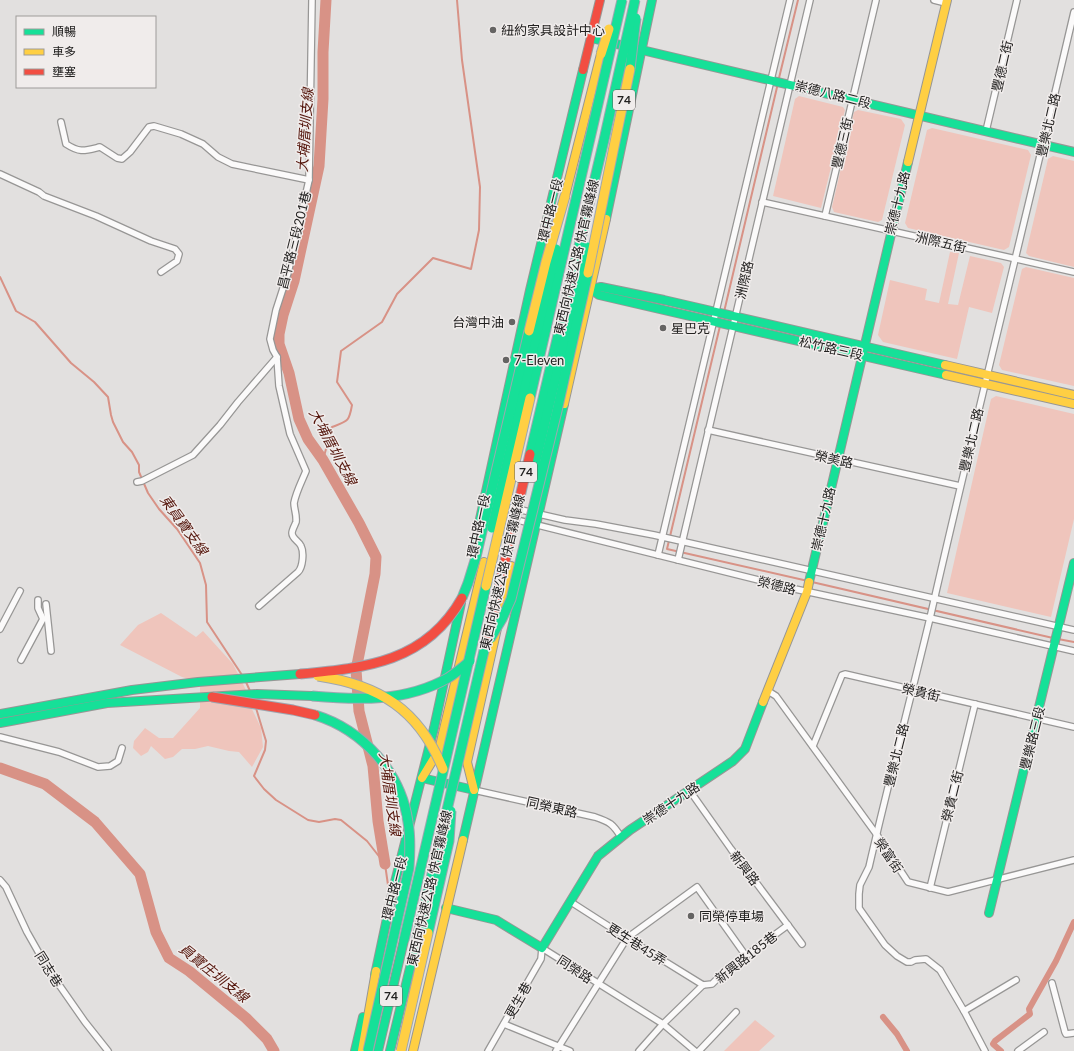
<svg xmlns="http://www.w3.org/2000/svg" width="1074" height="1051" viewBox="0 0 1074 1051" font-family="Lato,'Noto Sans TC',sans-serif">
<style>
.green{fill:#efc5bc}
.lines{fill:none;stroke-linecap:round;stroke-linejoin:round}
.stream{stroke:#d89286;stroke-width:2}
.canal{stroke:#d89286;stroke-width:6}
.river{stroke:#d89286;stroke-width:11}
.street-casing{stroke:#979695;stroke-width:8}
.fast-casing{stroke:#979695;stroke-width:10}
.slow-casing{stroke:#979695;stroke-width:10}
.jam-casing{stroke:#979695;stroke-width:10}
.street{stroke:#fbfafa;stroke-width:5.5}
.fast{stroke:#16e098;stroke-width:8}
.slow{stroke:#ffcf43;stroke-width:8}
.jam{stroke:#f24e42;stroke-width:8}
.fast-bridge-casing{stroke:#9ea6b0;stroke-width:11;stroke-linecap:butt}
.slow-bridge-casing{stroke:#9ea6b0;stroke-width:11;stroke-linecap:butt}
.jam-bridge-casing{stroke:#9ea6b0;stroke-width:11;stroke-linecap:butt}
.fast-bridge{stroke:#16e098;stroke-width:9}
.slow-bridge{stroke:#ffcf43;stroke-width:9}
.jam-bridge{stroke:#f24e42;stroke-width:9}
.poi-dot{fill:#656463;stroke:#f0eceb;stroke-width:1.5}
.labels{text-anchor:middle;stroke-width:3;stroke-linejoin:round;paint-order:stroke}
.shield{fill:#f0eceb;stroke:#605e5d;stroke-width:1}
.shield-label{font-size:12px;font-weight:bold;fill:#222120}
.poi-label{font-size:13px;fill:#222120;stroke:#f0eceb;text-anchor:start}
.street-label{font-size:13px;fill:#222120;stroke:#f0eceb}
.water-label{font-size:14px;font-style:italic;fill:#54150b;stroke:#f0eceb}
</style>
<rect width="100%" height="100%" fill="#e2e0df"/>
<g class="green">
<polygon points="799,96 843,107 845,110 821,208 773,196 795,99"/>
<polygon points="858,110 901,119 905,125 882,220 878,222 834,212 832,207 854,112"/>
<polygon points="932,128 1028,150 1031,155 1009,247 1004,250 908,228 905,223 927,130"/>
<polygon points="1053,156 1074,161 1074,267 1029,256 1026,253 1048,159"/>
<polygon points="950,252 959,253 948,304 958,305 970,256 1001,263 1004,267 992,313 969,307 957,359 883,342 878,335 890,280 927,289 925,300 939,303"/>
<polygon points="1026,267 1074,278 1074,386 1002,370 999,365 1022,269"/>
<polygon points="996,396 1074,414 1074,519 1051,617 947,593 991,399"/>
<polygon points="161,613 196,637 203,631 233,664 247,692 250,705 261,728 263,747 252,767 239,752 229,751 208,746 195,749 182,749 173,757 165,759 151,746 148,752 141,756 133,748 134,741 145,728 159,738 173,738 200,708 200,682 182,677 120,645 138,625"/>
<polygon points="755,1020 775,1036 759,1051 724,1051"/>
</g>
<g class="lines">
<g class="stream">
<polyline points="779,78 798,0"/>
<polyline points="0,277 16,311 35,322 71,363 94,382 108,397 111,415 113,422 123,442 132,452 139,465 139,472 148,493 159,509 177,529 200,563 206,585 207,622 242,675"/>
<polyline points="724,312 778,83"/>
<polyline points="720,326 667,549 808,581"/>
<path d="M323,460L332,427C348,421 349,422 352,405L337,382L341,351L382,322L397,294L433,258L471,269L479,230L480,187L462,60L457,0"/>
<polyline points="812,582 1053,638"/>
<polyline points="1058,639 1074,642"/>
<polyline points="246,682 250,691"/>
<polyline points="256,708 266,741 265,750 254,776 264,789 276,800 308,820 319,822 335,819 341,820 367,841 385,864 389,892"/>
</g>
<g class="canal">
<polyline points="883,1017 897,1034 907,1051"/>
<polyline points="1001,1051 993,1044 995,1041 1030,1014 1029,1009 1056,961 1074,922"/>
</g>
<g class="river">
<polyline points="326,0 323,52 323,99 319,166 294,281 283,315 279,334 279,344 289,373 299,419 308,439 323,460 359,523 376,557 375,574 356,670 359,711 373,766 378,821 385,864"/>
<polyline points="0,768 45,784 95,822 140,874 156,932 169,958 189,971 246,1018 267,1039 274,1051"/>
</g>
<defs>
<g id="street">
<polyline points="934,0 946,3"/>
<path d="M61,122L66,144C80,153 84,151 100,147L117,158L122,159L130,152L149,127L154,126L181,134L203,144L218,157L232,164L309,180"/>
<polyline points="986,131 1017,0"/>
<polyline points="0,174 39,192 44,196 96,216 151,241 175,249 179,254 177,261 161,272"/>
<polyline points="762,202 1074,272"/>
<polyline points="825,216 876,0"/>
<polyline points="277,357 273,350 270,339 276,310 288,273 309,180 312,0"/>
<polyline points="708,430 960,486"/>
<polyline points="137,482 142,481 193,455 220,425 238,402 277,357"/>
<polyline points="504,506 565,520 596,524 654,535 1074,630"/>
<polyline points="501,516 795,589 930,618 1074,651"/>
<polyline points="658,555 790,0"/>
<polyline points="678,560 810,0"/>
<polyline points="46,604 51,651"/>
<path d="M259,606L298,572C303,567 304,552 301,546C299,541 292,539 292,533C292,530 295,525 296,522C297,515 294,509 294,503C296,492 302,481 306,471L290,434L279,386L277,357"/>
<polyline points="0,629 20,591"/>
<polyline points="21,660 43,619 38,608 38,600"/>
<polyline points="768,691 776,696 877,835 908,882 948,892 1074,860"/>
<polyline points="0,737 59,752 98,767 110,766 118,761 122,748"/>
<polyline points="813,746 842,675 845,674 1074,727"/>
<path d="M474,790L595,817C610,822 613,824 621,837"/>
<polyline points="690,791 731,849 802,944"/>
<polyline points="0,880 6,887 27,932 48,969 85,1022 108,1051"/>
<polyline points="930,888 975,704"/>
<polyline points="571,902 627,938 703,985"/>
<polyline points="1052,983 1065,1032 1066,1034 1074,1033"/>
<polyline points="703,985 712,984 724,972 788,925"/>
<polyline points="964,1011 1016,980"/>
<polyline points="504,1024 570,1051"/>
<polyline points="488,1051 541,959 542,948 663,1024 695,1051"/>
<polyline points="556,1051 627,938 697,887 746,956"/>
<polyline points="639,1051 663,1024 703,985"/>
<polyline points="699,1051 736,1012"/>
<path d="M985,1051L964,1011L940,970L926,959L915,960L911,962H907L897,956L885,945L859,908V894L860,885L869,867C888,784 910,701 930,618C976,416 1027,214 1074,12"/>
<polyline points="1018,1051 1044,1032"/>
</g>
<g id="fast">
<polyline points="591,38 1074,152"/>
<polyline points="606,219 652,0"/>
<polyline points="587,288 591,289 599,295 946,375"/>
<polyline points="591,289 601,287 664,300 945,365"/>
<polyline points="473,551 530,290 583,70"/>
<polyline points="809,582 908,162"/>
<polyline points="0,714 132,690 198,682 300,674"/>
<polyline points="0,723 107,703 257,694 312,696"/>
<polyline points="422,778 474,790"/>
<polyline points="463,840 564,404"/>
<polyline points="446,908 496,920 542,948 598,856 630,830 733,761 745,749 763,702"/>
<polyline points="989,913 1074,563"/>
<polyline points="375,975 393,890 434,728 461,603"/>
<polyline points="355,1051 363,1017"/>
<polyline points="378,1051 404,940"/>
<polyline points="390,1051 416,943"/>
</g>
<g id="slow">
<polyline points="908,162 947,0"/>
<polyline points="565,196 601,54"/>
<polyline points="945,365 1074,395"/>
<polyline points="946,375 1074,404"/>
<polyline points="564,404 606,219"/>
<polyline points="763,702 807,592 809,582"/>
<polyline points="422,778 439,750 484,562"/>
<polyline points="474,790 467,762 511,566"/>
<polyline points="362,1051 376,971"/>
<polyline points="413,1051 463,840"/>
</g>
<polyline id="jam" points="583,70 600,0"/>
</defs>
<use href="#street" class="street-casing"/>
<use href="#fast" class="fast-casing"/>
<use href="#slow" class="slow-casing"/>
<use href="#jam" class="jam-casing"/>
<use href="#street" class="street"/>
<use href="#fast" class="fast"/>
<use href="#slow" class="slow"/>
<use href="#jam" class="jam"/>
<defs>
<g id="fast-bridge">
<polyline points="630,69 636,18"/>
<polyline points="530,398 622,0"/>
<polyline points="530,454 604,140 635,0"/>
<polyline points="533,473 587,247"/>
<polyline points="492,528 556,249"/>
<polyline points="462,598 468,583 476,557 529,331"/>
<polyline points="490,639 502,619 511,599 557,411 588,273"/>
<path d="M312,696C358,700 406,702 448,678C456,673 463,667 470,661"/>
<path d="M315,715C363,730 401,772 408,822C411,838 410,853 409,868L368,1051"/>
<polyline points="428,933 449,841 451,811"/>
<polyline points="404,940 486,586"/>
<polyline points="416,943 487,638"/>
</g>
<g id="slow-bridge">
<polyline points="601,54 609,29"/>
<polyline points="588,273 630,69"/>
<polyline points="529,331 546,262 565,196"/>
<polyline points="486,586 530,398"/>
<path d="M318,676C380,685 419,710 443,769"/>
<polyline points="401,1051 428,933"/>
</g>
<g id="jam-bridge">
<polyline points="487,638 530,454"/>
<path d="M300,674C366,668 426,662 462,598"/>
<polyline points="212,697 293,710 315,715"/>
</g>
</defs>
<use href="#fast-bridge" class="fast-bridge-casing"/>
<use href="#slow-bridge" class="slow-bridge-casing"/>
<use href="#jam-bridge" class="jam-bridge-casing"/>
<use href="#fast-bridge" class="fast-bridge"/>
<use href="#slow-bridge" class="slow-bridge"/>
<use href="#jam-bridge" class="jam-bridge"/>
</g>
<g class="poi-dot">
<circle cx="493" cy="30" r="4"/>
<circle cx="512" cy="322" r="4"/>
<circle cx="663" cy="328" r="4"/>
<circle cx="506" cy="360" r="4"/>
<circle cx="691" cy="916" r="4"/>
</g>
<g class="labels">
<g class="shield">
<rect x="613" y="90" width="22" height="20" rx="3"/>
<rect x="515" y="462" width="22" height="20" rx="3"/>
<rect x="380" y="986" width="22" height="20" rx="3"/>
</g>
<g class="shield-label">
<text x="624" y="104">74</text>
<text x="526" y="476">74</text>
<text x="391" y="1000">74</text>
</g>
<g class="poi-label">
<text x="501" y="35">紐約家具設計中心</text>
<text x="504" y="327" text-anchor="end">台灣中油</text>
<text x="671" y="333">星巴克</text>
<text x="514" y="365">7-Eleven</text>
<text x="699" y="921">同榮停車場</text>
</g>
<g class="street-label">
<text transform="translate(1002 66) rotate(-77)" y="5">豐德二街</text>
<text transform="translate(833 94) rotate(14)" y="5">崇德八路二段</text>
<text transform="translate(1048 125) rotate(-77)" y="5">豐樂北二路</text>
<text transform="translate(842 143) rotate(-77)" y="5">豐德三街</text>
<text transform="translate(897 203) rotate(-76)" y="5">崇德十九路</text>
<text transform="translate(550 210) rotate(-76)" y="5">環中路一段</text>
<text transform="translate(294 240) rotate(-76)" y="5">昌平路三段201巷</text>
<text transform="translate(941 242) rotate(13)" y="5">洲際五街</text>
<text transform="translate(576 257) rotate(-77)" y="5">東西向快速公路 快官霧峰線</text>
<text transform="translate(744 280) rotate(-77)" y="5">洲際路</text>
<text transform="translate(831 348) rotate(13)" y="5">松竹路三段</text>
<text transform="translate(971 440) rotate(-77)" y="5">豐樂北二路</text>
<text transform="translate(834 459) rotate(13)" y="5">榮美路</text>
<text transform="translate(823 519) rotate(-77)" y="5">崇德十九路</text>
<text transform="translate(478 526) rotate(-78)" y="5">環中路一段</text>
<text transform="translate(502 572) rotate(-77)" y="5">東西向快速公路 快官霧峰線</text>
<text transform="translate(777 585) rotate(14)" y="5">榮德路</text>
<text transform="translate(921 692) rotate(13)" y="5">榮貴街</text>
<text transform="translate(1032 738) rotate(-76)" y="5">豐樂路三段</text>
<text transform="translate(896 755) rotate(-76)" y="5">豐樂北二路</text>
<text transform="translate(952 796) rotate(-76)" y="5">榮貴二街</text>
<text transform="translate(671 803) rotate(-34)" y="5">崇德十九路</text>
<text transform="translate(552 807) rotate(13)" y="5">同榮東路</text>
<text transform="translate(889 855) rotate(56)" y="5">榮富街</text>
<text transform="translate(745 868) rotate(53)" y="5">新興路</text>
<text transform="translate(394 888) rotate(-76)" y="5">環中路一段</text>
<text transform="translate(429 888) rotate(-77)" y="5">東西向快速公路 快官霧峰線</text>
<text transform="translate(637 944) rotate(32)" y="5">更生巷45弄</text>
<text transform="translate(746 957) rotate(-38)" y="5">新興路185巷</text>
<text transform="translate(49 969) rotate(58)" y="5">同志巷</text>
<text transform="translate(575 969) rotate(33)" y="5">同榮路</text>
<text transform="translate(518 1000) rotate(-60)" y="5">更生巷</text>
</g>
<g class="water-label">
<text transform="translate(305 130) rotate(-86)" y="5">大埔厝圳支線</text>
<text transform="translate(333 447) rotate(62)" y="5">大埔厝圳支線</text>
<text transform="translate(184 525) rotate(54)" y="5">東員寶支線</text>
<text transform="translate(390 794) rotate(82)" y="5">大埔厝圳支線</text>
<text transform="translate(214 973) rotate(39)" y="5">員寶庄圳支線</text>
</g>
</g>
<rect x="16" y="16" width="140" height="72" fill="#f0eceb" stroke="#9e9b9a"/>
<rect x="24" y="29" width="20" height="6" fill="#16e098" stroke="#9e9b9a"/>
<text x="52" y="36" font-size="12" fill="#222120">順暢</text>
<rect x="24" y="49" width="20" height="6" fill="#ffcf43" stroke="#9e9b9a"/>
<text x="52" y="56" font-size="12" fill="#222120">車多</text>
<rect x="24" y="69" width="20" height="6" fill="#f24e42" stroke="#9e9b9a"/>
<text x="52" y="76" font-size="12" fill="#222120">壅塞</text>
</svg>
